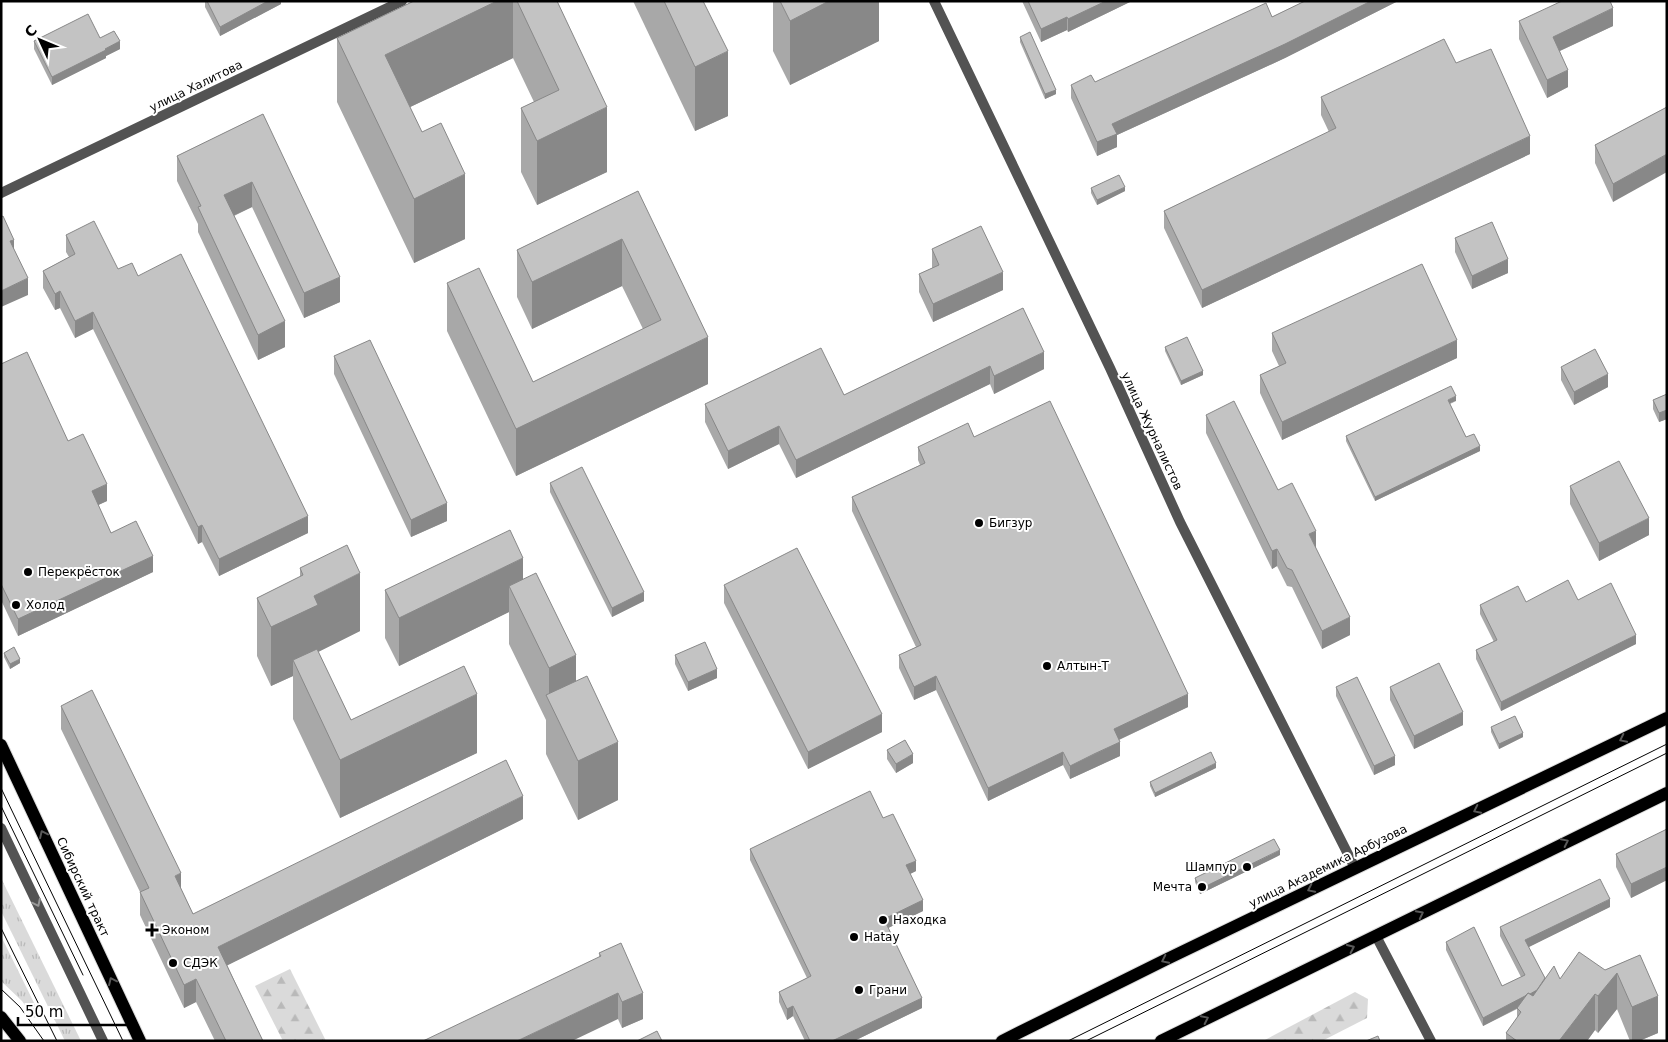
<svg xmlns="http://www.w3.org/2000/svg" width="1668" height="1042" viewBox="0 0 1668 1042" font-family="'DejaVu Sans',sans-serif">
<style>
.grass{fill:url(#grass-tufts)}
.forest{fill:url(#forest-firs)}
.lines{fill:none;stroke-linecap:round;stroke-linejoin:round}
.primary-casing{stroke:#dbdbdb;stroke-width:14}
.minor{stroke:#535353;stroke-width:10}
.tertiary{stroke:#535353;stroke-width:10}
.primary{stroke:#000;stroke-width:12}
.tram{stroke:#000;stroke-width:1}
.wall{fill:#a8a8a8}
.shaded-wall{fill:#888}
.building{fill:#c3c3c3;stroke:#888}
.oneway{stroke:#595959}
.oneway2{stroke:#989898}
.poi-dot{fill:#000;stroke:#fff;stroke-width:2}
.labels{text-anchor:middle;stroke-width:4;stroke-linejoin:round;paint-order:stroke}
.street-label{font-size:12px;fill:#000;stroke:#fff}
.poi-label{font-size:12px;fill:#000;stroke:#fff;text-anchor:start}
</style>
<defs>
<pattern id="grass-tufts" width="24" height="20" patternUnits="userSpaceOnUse" patternTransform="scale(1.25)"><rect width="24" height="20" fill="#dadada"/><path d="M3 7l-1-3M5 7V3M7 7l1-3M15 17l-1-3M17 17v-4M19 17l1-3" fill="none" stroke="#b9b9b9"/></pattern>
<pattern id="forest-firs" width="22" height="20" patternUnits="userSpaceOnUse" patternTransform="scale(1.25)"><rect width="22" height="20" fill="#dadada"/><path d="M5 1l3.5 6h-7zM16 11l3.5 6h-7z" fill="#b9b9b9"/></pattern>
</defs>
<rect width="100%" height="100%" fill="#fff"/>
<g class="grass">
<polygon points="1,878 81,1041 65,1041 1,911"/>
<polygon points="1,936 40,1015 34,1018 22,1001 1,981"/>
</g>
<g class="forest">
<polygon points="290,969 326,1041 283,1041 255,986"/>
<polygon points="1355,992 1368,999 1367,1018 1322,1041 1263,1041"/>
</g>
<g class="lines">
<defs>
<g id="primary">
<polyline points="1,745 140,1041"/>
<polyline points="1,1017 20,1041"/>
<polyline points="1002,1041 1165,960 1667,718"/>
<polyline points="1161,1041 1667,793"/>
</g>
</defs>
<use href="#primary" class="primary-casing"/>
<polyline class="minor" points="1,828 103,1041"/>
<g class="tertiary">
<polyline points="934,1 1110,368 1180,522 1355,868"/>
<polyline points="1,193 402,1"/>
<polyline points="1376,936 1431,1041"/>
</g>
<use href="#primary" class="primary"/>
<g class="tram">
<polyline points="1,788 123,1041"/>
<polyline points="1,806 83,975"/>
<polyline points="1,928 57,1041"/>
<polyline points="1,989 20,1007 44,1041"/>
<polyline points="1068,1041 1667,744"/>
<polyline points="1086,1041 1667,753"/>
</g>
</g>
<g class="wall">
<polygon points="205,1 281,1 281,4 220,36 205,7"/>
<polygon points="414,1 557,1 607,172 537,205 521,172 521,108 534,102 513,58 410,107 465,239 414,263 337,102 337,38"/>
<polygon points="633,1 703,1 728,116 695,131"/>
<polygon points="773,1 879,1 879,41 790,85 773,51"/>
<polygon points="1022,1 1132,1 1068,32 1067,30 1041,42"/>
<polygon points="1305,1 1398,1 1285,58 1117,135 1117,147 1097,156 1071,98 1071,85 1095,82 1272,17"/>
<polygon points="1519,21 1613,26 1560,51 1568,87 1547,98 1519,39"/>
<polygon points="1020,37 1056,94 1045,99 1020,42"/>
<polygon points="100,38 120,49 106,56 106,58 52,85 34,49 34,41"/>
<polygon points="1456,63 1530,154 1202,308 1164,228 1164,211 1329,132 1321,115 1321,97"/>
<polygon points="1667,107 1613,202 1595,163 1595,145"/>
<polygon points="263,114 340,302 304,318 252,207 234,216 285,347 258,360 198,232 198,224 177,181 177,156"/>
<polygon points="1091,188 1125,191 1097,205 1091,193"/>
<polygon points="638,191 708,384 516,476 447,331 447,283 533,382 643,329 622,286 532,329 517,297 517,250"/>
<polygon points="66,235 118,269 138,276 308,533 219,576 202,542 198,544 93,329 75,338 60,308 55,310 43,288 43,271 69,257 66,252"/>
<polygon points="1455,238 1508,273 1472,289 1455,252"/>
<polygon points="932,249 1003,290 933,322 919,292 919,274 932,268"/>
<polygon points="1023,308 1044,369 994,394 990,384 796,478 779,444 728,469 705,422 705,404 844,395"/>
<polygon points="1272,333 1457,358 1282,440 1260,393 1260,375 1279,366 1272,351"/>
<polygon points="1165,347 1203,375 1181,385 1165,351"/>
<polygon points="334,356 447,521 411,537 334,374"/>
<polygon points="1,364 68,441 107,501 98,505 111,533 153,572 18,636 1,600"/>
<polygon points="1561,367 1608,387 1574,405 1561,380"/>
<polygon points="1667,394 1667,419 1659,422 1653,409 1653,400"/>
<polygon points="1456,401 1450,404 1466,437 1480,451 1375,501 1346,441 1346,436"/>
<polygon points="1206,415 1278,490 1316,549 1350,635 1322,649 1292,587 1287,586 1277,566 1272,569 1206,433"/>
<polygon points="974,437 1188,707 1119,740 1120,756 1094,768 1070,779 1063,765 988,801 936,690 914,700 899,668 899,655 916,647 852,511 852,497 920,465 918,460 918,447"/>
<polygon points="550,483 644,601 612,617 550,492"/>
<polygon points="1570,486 1649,535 1599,561 1570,504"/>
<polygon points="300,568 360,631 318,652 351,720 477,753 340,818 293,719 293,676 271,686 257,656 257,598 300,577"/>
<polygon points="523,579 576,681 618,800 578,820 546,754 546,720 509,644 509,612 399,666 385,638 385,590"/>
<polygon points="724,585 882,732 808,769 724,603"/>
<polygon points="1578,600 1636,644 1501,711 1476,659 1476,650 1494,642 1480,614 1480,605 1526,602"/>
<polygon points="4,653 20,663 10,669 4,657"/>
<polygon points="675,655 717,678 688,691 675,664"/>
<polygon points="1336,687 1395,765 1374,775 1336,696"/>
<polygon points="1390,687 1463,725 1414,749 1390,700"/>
<polygon points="61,706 181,889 193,914 523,819 227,965 263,1041 215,1041 196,1002 184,1008 140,915 140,892 61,729"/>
<polygon points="1491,727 1523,737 1499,749 1491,732"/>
<polygon points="887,750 913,763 896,773 887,759"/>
<polygon points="1216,768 1155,797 1150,786 1150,782"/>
<polygon points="883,818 916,871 910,874 923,911 888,928 922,1008 854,1041 805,1041 793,1016 787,1020 779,1002 779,992 807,978 750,860 750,849"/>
<polygon points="1667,829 1667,880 1631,898 1616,867 1616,854"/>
<polygon points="1280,855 1200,894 1195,882 1195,878"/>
<polygon points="1610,907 1528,947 1545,978 1560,979 1605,970 1640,955 1658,1033 1639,1041 1630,1041 1617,1009 1598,1033 1595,1030 1587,1041 1506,1041 1506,1033 1517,1018 1517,1009 1483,1026 1446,950 1446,942 1502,986 1521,977 1500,936 1500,927"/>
<polygon points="599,953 643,1019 622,1028 618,1019 599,957"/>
</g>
<g class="shaded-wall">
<polygon points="268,1 281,1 281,4 220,36 220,27"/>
<polygon points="497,1 513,1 513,58 385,119 385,55"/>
<polygon points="829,1 879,1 879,41 790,85 790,21"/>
<polygon points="1106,1 1132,1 1068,32 1068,19"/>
<polygon points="1371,1 1398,1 1285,58 1117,135 1117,147 1097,156 1097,142 1112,124"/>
<polygon points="1613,8 1613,26 1553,54 1553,37"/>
<polygon points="1067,17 1067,30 1041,42 1041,29"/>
<polygon points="120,41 120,49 106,56 106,58 52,85 52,77"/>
<polygon points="728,51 728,116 695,131 695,67"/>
<polygon points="1568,70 1568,87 1547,98 1547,80"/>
<polygon points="1056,90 1056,94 1045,99 1045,94"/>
<polygon points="607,107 607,172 537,205 537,141"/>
<polygon points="1530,136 1530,154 1202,308 1202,290"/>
<polygon points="1667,154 1667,172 1613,202 1613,184"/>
<polygon points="465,174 465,239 414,263 414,199"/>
<polygon points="252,182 252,207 224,220 224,195"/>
<polygon points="1125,187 1125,191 1097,205 1097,200"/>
<polygon points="622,239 622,286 532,329 532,282"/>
<polygon points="14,240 14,256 10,241"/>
<polygon points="1508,259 1508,273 1472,289 1472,276"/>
<polygon points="1003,272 1003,290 933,322 933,304"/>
<polygon points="340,277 340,302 304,318 304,293"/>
<polygon points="28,278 28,295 1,307 1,291"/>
<polygon points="60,291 60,308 55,310 55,294"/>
<polygon points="93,312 93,329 75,338 75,321"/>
<polygon points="285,321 285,347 258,360 258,335"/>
<polygon points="708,337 708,384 516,476 516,429"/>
<polygon points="1457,340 1457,358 1282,440 1282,422"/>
<polygon points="1044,352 1044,369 994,394 994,376"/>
<polygon points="990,366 990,384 796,478 796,460"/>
<polygon points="1203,371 1203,375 1181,385 1181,381"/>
<polygon points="1608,374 1608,387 1574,405 1574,392"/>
<polygon points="1456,396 1456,401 1448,404 1448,400"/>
<polygon points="1667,410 1667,419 1659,422 1659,413"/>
<polygon points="779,426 779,444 728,469 728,451"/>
<polygon points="1480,446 1480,451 1375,501 1375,497"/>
<polygon points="107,484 107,501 92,508 92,491"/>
<polygon points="447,503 447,521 411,537 411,520"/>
<polygon points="308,516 308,533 219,576 219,559"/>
<polygon points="1649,518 1649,535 1599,561 1599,543"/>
<polygon points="202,525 202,542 198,544 198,527"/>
<polygon points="1316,531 1316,549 1309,534"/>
<polygon points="1277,549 1277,566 1272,569 1272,551"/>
<polygon points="153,556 153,572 18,636 18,619"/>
<polygon points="523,558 523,605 509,586 509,612 399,666 399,618"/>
<polygon points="360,573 360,631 318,652 293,660 293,676 271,686 271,627 314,596"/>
<polygon points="644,592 644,601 612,617 612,608"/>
<polygon points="1350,617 1350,635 1322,649 1322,631"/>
<polygon points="1636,635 1636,644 1501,711 1501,702"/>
<polygon points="576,655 576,713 549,701 549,668"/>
<polygon points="20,659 20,663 10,669 10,664"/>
<polygon points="717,669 717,678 688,691 688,682"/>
<polygon points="936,676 936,690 914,700 914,687"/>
<polygon points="477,694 477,753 340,818 340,760"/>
<polygon points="1188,694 1188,707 1114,742 1114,729"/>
<polygon points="1463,712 1463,725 1414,749 1414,736"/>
<polygon points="882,714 882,732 808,769 808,752"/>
<polygon points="1523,733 1523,737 1499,749 1499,744"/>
<polygon points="618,742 618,800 578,820 578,761"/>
<polygon points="1120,742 1120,756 1070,779 1070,766"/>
<polygon points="1063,752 1063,765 988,801 988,788"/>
<polygon points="913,754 913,763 896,773 896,764"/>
<polygon points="1395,756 1395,765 1374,775 1374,766"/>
<polygon points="1216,763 1216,768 1155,797 1155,793"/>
<polygon points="523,796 523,819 218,970 218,947"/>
<polygon points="1280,850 1280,855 1200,894 1200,889"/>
<polygon points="916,861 916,871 906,876 906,865"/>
<polygon points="1667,867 1667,880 1631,898 1631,884"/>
<polygon points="181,873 181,896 175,876"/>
<polygon points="1610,899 1610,907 1525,949 1525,940"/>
<polygon points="923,900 923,911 884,930 884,919"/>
<polygon points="1617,973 1617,1009 1598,1033 1598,996"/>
<polygon points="196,979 196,1002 184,1008 184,985"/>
<polygon points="1548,984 1548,992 1483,1026 1483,1018"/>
<polygon points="618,993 618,1019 572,1041 517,1041"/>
<polygon points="643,993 643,1019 622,1028 622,1002"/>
<polygon points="1595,994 1595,1030 1587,1041 1559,1041"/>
<polygon points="1658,996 1658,1033 1639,1041 1632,1041 1632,1007"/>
<polygon points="922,998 922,1008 854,1041 832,1041"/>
<polygon points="793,1006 793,1016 787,1020 787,1009"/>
</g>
<g class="building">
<polygon points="207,1 268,1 220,27"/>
<polygon points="414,1 497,1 385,55 422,132 441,123 465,174 414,199 337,38"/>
<polygon points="517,1 557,1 607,107 537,141 521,108 559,90"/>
<polygon points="664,1 703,1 728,51 695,67"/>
<polygon points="780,1 829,1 790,21"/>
<polygon points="1028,1 1106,1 1068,19 1067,17 1041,29"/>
<polygon points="1305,1 1371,1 1285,44 1112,124 1117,134 1097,142 1071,85 1091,75 1095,82 1266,3 1272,17"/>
<polygon points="1562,1 1610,1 1613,8 1553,37 1568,70 1547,80 1519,21"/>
<polygon points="88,14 100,38 114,31 120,41 105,49 106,50 52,77 34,41"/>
<polygon points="1030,32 1056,90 1045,94 1020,37"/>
<polygon points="1444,39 1456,63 1491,49 1530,136 1202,290 1164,211 1336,128 1321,97"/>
<polygon points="1667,107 1667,154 1613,184 1595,145"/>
<polygon points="263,114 340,277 304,293 252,182 224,195 285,321 258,335 198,207 201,206 177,156"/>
<polygon points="1119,175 1125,187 1097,200 1091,188"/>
<polygon points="638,191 708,337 516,429 447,283 479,268 533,382 661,320 622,239 532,282 517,250"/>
<polygon points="3,216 14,240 10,241 28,278 1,291 1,217"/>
<polygon points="94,221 118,269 132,263 138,276 181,254 308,516 219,559 202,525 198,527 93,312 75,321 60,291 55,294 43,271 75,254 66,235"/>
<polygon points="1492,222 1508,259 1472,276 1455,238"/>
<polygon points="981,226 1003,272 933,304 919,274 939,265 932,249"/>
<polygon points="1422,264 1457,340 1282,422 1260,375 1286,363 1272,333"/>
<polygon points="1023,308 1044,352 994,376 990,366 796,460 779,426 728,451 705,404 821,348 844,395"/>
<polygon points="1187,337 1203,371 1181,381 1165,347"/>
<polygon points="370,340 447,503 411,520 334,356"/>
<polygon points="1595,349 1608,374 1574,392 1561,367"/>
<polygon points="27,352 68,441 83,434 107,484 92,491 111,533 136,521 153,556 18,619 1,584 1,364"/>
<polygon points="1451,386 1456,396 1448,400 1466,437 1474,434 1480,446 1375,497 1346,436"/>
<polygon points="1667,394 1667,410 1659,413 1653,400"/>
<polygon points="1050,401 1188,694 1114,729 1120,742 1094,754 1070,766 1063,752 988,788 936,676 914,687 899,655 921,645 852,497 925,463 918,447 968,423 974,437"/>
<polygon points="1234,401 1278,490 1292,483 1316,531 1309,534 1350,617 1322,631 1292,570 1287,568 1277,549 1272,551 1206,415"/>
<polygon points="1619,461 1649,518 1599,543 1570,486"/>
<polygon points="582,467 644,592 612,608 550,483"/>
<polygon points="510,530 523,558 399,618 385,590"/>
<polygon points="347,545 360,573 314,596 318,605 271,627 257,598 303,575 300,568"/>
<polygon points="797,548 882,714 808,752 724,585"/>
<polygon points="536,573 576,655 549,668 509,586"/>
<polygon points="1568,580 1578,600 1611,583 1636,635 1501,702 1476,650 1497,640 1480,605 1518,586 1526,602"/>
<polygon points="705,642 717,669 688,682 675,655"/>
<polygon points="14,647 20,659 10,664 4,653"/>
<polygon points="317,649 351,720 464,666 477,694 340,760 293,660"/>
<polygon points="1439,663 1463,712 1414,736 1390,687"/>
<polygon points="587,676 618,742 578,761 546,695"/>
<polygon points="1357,677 1395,756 1374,766 1336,687"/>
<polygon points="92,690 181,873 175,876 193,914 506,760 523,796 218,947 263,1041 226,1041 196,979 184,985 140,892 149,888 61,706"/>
<polygon points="1515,716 1523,733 1499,744 1491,727"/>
<polygon points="905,740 913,754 896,764 887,750"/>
<polygon points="1211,752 1216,763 1155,793 1150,782"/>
<polygon points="870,791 883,818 893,814 916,861 906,865 923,900 884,919 922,998 832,1041 810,1041 793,1006 787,1009 779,992 811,976 750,849"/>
<polygon points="1667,829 1667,867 1631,884 1616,854"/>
<polygon points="1274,839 1280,850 1200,889 1195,878"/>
<polygon points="1600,879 1610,899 1525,940 1545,978 1537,990 1530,994 1528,993 1525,996 1483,1018 1446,942 1474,927 1502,986 1525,975 1500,927"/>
<polygon points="621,943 643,993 622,1002 618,993 517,1041 423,1041 601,956 599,953"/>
<polygon points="1579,952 1605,970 1640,955 1658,996 1632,1007 1617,973 1598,996 1595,994 1559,1041 1517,1041 1506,1033 1521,1012 1517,1008 1528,993 1533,996 1554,966 1560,979"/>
<polygon points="657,1031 662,1041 637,1041"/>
<polygon points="1378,1036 1380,1041 1366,1041"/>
</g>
<defs><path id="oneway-chevron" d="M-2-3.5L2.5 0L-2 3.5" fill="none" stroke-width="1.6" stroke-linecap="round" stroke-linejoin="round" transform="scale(1.25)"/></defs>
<g class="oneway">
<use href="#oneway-chevron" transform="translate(1623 739) rotate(154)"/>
<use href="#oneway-chevron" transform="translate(1477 810) rotate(154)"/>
<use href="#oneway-chevron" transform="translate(43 834) rotate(-115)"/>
<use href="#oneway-chevron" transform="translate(1565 842) rotate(-26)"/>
<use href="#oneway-chevron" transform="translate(1311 889) rotate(154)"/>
<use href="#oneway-chevron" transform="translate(1420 914) rotate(-27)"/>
<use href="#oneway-chevron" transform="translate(1351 948) rotate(-25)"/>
<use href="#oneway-chevron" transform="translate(1165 960) rotate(154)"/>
<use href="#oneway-chevron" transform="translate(112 981) rotate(-115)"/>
<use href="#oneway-chevron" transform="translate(1205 1019) rotate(-26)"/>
</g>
<use class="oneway2" href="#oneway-chevron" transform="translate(37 903) rotate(64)"/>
<g class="poi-dot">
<circle cx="979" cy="523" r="5"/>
<circle cx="28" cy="572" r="5"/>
<circle cx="16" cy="605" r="5"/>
<circle cx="1047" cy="666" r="5"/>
<circle cx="1247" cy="867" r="5"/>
<circle cx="1202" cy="887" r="5"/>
<circle cx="883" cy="920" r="5"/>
<path d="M149.5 922.5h5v5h5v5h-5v5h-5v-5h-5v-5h5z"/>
<circle cx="854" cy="937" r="5"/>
<circle cx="173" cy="963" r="5"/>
<circle cx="859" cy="990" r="5"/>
</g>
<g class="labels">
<g class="street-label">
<text transform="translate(196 86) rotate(-26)" y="4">улица Халитова</text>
<text transform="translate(1152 431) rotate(65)" y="4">улица Журналистов</text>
<text transform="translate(1328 866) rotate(-26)" y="4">улица Академика Арбузова</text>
<text transform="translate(83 887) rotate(65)" y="4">Сибирский тракт</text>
</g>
<g class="poi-label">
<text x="989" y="527">Бигзур</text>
<text x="38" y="576">Перекрёсток</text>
<text x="26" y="609">Холод</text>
<text x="1057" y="670">Алтын-Т</text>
<text x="1237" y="871" text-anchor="end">Шампур</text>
<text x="1192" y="891" text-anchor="end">Мечта</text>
<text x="893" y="924">Находка</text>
<text x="162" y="934">Эконом</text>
<text x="864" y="941">Hatay</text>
<text x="183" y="967">СДЭК</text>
<text x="869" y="994">Грани</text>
</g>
</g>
<rect width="1668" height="1042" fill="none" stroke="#000000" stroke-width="5"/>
<g transform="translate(40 40) rotate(314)" stroke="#ffffff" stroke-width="4" paint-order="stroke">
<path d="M0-4L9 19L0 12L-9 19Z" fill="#000000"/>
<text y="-8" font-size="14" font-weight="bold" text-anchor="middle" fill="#000000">С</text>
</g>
<path d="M18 1017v8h111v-8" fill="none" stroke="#000000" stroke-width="2.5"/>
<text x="25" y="1017" font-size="15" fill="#000000" stroke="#ffffff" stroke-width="4" paint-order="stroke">50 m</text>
</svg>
